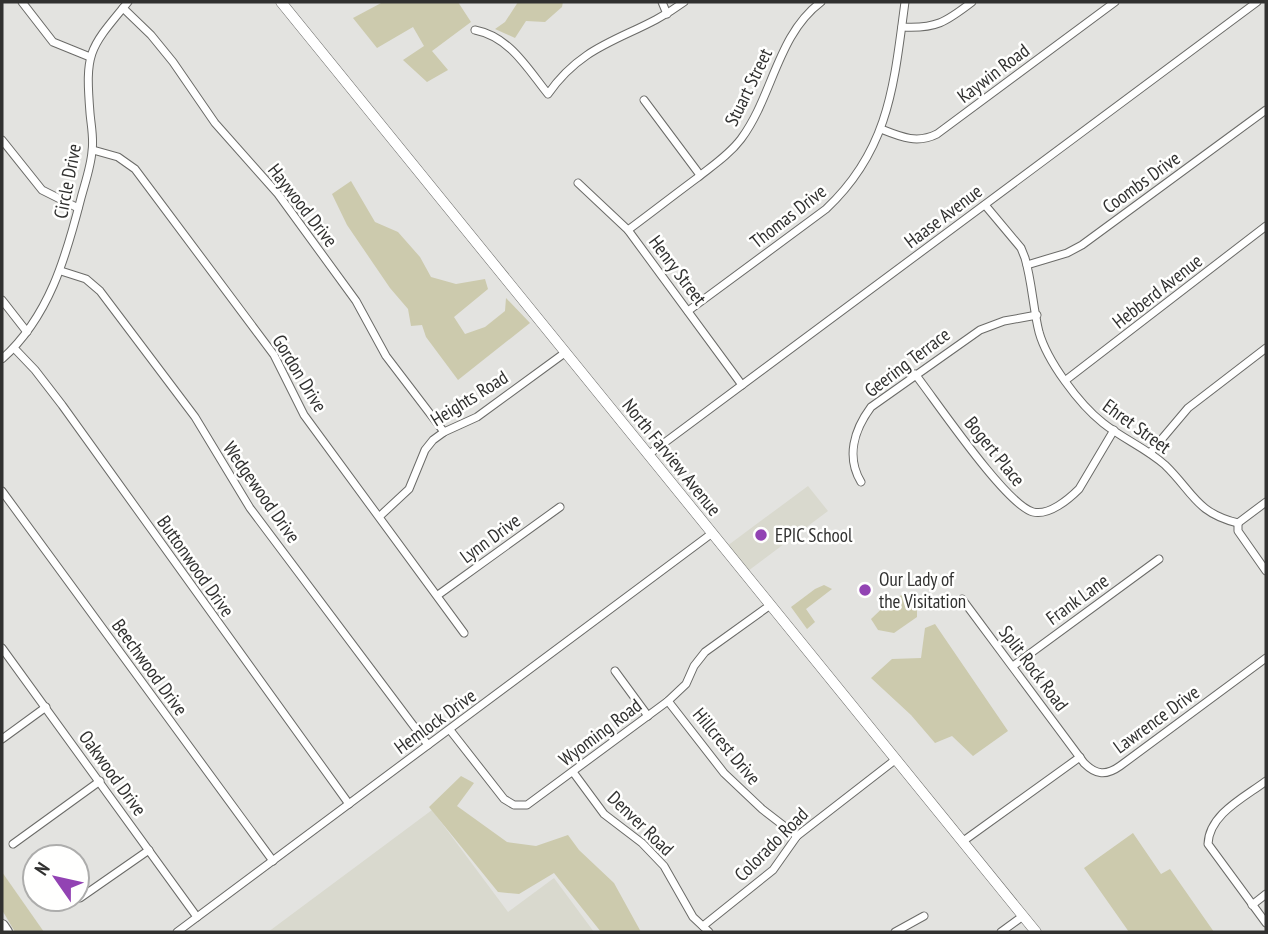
<svg xmlns="http://www.w3.org/2000/svg" width="1268" height="934" viewBox="0 0 1268 934" font-family="'PT Sans Narrow',sans-serif">
<style>
.built{fill:#d9d9ce}
.green{fill:#cccaad}
.lines{fill:none;stroke-linecap:round;stroke-linejoin:round}
.street-casing{stroke:#6b6b68;stroke-width:9}
.secondary-casing{stroke:#6b6b68;stroke-width:11}
.highway-casing{stroke:#6b6b68;stroke-width:14}
.street{stroke:#fff;stroke-width:7}
.secondary{stroke:#fff;stroke-width:10}
.highway{stroke:#fff;stroke-width:12}
.poi-dot{fill:#9243b3;stroke:#fffffe;stroke-width:2.5}
.labels{text-anchor:middle;stroke-width:5;stroke-linejoin:round;paint-order:stroke}
.street-label{font-size:19px;fill:#313130;stroke:#fffffe}
.poi-label{font-size:19px;fill:#313130;stroke:#fffffe;text-anchor:start}
</style>
<rect width="100%" height="100%" fill="#e3e3e0"/>
<g class="built">
<polygon points="808,486 828,511 744,574 723,549"/>
<polygon points="432,810 508,912 554,878 594,932 268,932"/>
</g>
<g class="green">
<polygon points="383,2 458,2 471,22 432,51 448,70 427,82 403,60 424,46 413,27 377,48 353,18"/>
<polygon points="518,2 563,2 562,7 545,22 526,21 515,38 495,29 505,22"/>
<polygon points="351,181 375,222 398,232 420,257 431,277 456,284 485,279 488,289 454,317 465,334 485,327 505,311 506,298 530,323 458,380 426,337 422,325 411,326 408,309 390,288 347,225 332,194"/>
<polygon points="824,585 832,589 806,609 815,622 807,629 791,607 815,589"/>
<polygon points="902,595 908,595 917,607 917,617 894,633 878,630 871,619 892,599"/>
<polygon points="935,624 1008,731 973,756 952,736 935,743 911,715 871,678 892,659 921,658 925,628"/>
<polygon points="461,776 474,783 457,806 507,842 536,846 568,835 579,850 614,883 641,932 601,932 554,873 519,894 498,892 429,807"/>
<polygon points="1133,833 1161,874 1170,869 1214,932 1129,932 1084,868"/>
<polygon points="2,872 44,932 15,932 2,910"/>
</g>
<g class="lines">
<defs>
<g id="street">
<polyline points="22,2 53,42 90,57"/>
<polyline points="662,2 667,14"/>
<polyline points="123,8 151,35 173,62 215,123 278,194 356,301 386,356 444,432"/>
<path d="M902,27C936,29 946,22 972,2"/>
<path d="M475,30C510,37 527,68 548,94C587,38 634,39 684,2"/>
<polyline points="644,100 700,175"/>
<path d="M881,129C901,137 917,144 937,134L1115,2"/>
<polyline points="2,140 42,190 78,208"/>
<polyline points="93,150 118,157 135,169 274,355 304,415 464,633"/>
<polyline points="578,183 628,230 742,385"/>
<path d="M985,205L1021,248L1025,258C1032,282 1033,308 1039,332C1047,361 1079,404 1103,423C1123,439 1146,448 1165,465C1193,492 1196,513 1238,523"/>
<path d="M628,230C651,213 674,195 697,178C712,166 729,155 741,139C773,96 777,35 821,2"/>
<polyline points="1027,265 1067,253 1082,245 1266,110"/>
<polyline points="61,271 86,279 100,291 195,417 250,508 428,745"/>
<polyline points="2,300 27,332"/>
<path d="M688,311L826,209C890,149 894,83 905,2"/>
<polyline points="14,348 35,370 62,405 349,804"/>
<path d="M2,359C49,317 66,257 81,198C85,183 91,166 92,151C94,139 91,125 90,113C85,51 89,49 128,2"/>
<path d="M915,374C936,401 1006,505 1033,512C1049,516 1069,499 1079,489L1114,430"/>
<polyline points="1066,380 1266,226"/>
<polyline points="1150,453 1188,408 1266,348"/>
<polyline points="648,455 1257,2"/>
<path d="M861,482C846,457 854,430 871,407L980,330L1004,321L1037,315"/>
<polyline points="2,491 273,861"/>
<polyline points="380,516 409,489 425,450 433,440 444,432 477,417 566,352"/>
<polyline points="1238,523 1238,531 1266,571"/>
<polyline points="1238,523 1266,502"/>
<polyline points="438,595 560,507"/>
<path d="M962,599L1084,763C1096,775 1106,776 1120,766L1266,658"/>
<polyline points="2,648 197,917"/>
<polyline points="1013,666 1159,559"/>
<polyline points="615,671 648,716"/>
<polyline points="668,701 724,773 762,809 797,836"/>
<polyline points="450,730 504,799 514,805 527,805 668,701 686,684 694,666 705,652 769,606"/>
<polyline points="2,739 46,707"/>
<polyline points="573,772 604,814 642,843 664,866 693,917 709,932"/>
<path d="M1266,781C1245,797 1209,814 1208,844L1266,923"/>
<polyline points="962,842 1080,757"/>
<polyline points="13,844 100,781"/>
<polyline points="77,898 80,898 149,850"/>
<polyline points="1252,905 1266,894"/>
<polyline points="703,926 773,870 797,836 895,760"/>
<polyline points="177,932 711,534"/>
<polyline points="895,932 924,916"/>
<polyline points="1001,932 1023,916"/>
</g>
<polyline id="secondary" points="281,2 1036,932"/>
<polyline id="highway" points="2,926 6,932"/>
</defs>
<use href="#street" class="street-casing"/>
<use href="#secondary" class="secondary-casing"/>
<use href="#highway" class="highway-casing"/>
<use href="#street" class="street"/>
<use href="#secondary" class="secondary"/>
<use href="#highway" class="highway"/>
</g>
<g class="poi-dot">
<circle cx="761" cy="535" r="7"/>
<circle cx="865" cy="590" r="7"/>
</g>
<g class="labels">
<g class="street-label">
<text transform="translate(993 73) rotate(-37)" y="7">Kaywin Road</text>
<text transform="translate(748 87) rotate(-64)" y="7">Stuart Street</text>
<text transform="translate(67 181) rotate(-79)" y="7">Circle Drive</text>
<text transform="translate(1141 182) rotate(-36)" y="7">Coombs Drive</text>
<text transform="translate(303 205) rotate(52)" y="7">Haywood Drive</text>
<text transform="translate(788 216) rotate(-38)" y="7">Thomas Drive</text>
<text transform="translate(943 216) rotate(-37)" y="7">Haase Avenue</text>
<text transform="translate(678 270) rotate(53)" y="7">Henry Street</text>
<text transform="translate(1157 291) rotate(-38)" y="7">Hebberd Avenue</text>
<text transform="translate(907 362) rotate(-37)" y="7">Geering Terrace</text>
<text transform="translate(300 373) rotate(59)" y="7">Gordon Drive</text>
<text transform="translate(469 398) rotate(-32)" y="7">Heights Road</text>
<text transform="translate(1137 426) rotate(36)" y="7">Ehret Street</text>
<text transform="translate(995 451) rotate(51)" y="7">Bogert Place</text>
<text transform="translate(672 457) rotate(51)" y="7">North Farview Avenue</text>
<text transform="translate(262 492) rotate(55)" y="7">Wedgewood Drive</text>
<text transform="translate(490 538) rotate(-36)" y="7">Lynn Drive</text>
<text transform="translate(196 566) rotate(55)" y="7">Buttonwood Drive</text>
<text transform="translate(1077 599) rotate(-36)" y="7">Frank Lane</text>
<text transform="translate(150 667) rotate(54)" y="7">Beechwood Drive</text>
<text transform="translate(1034 668) rotate(53)" y="7">Split Rock Road</text>
<text transform="translate(1156 719) rotate(-36)" y="7">Lawrence Drive</text>
<text transform="translate(435 721) rotate(-36)" y="7">Hemlock Drive</text>
<text transform="translate(600 732) rotate(-37)" y="7">Wyoming Road</text>
<text transform="translate(727 746) rotate(50)" y="7">Hillcrest Drive</text>
<text transform="translate(113 773) rotate(54)" y="7">Oakwood Drive</text>
<text transform="translate(641 823) rotate(44)" y="7">Denver Road</text>
<text transform="translate(771 844) rotate(-45)" y="7">Colorado Road</text>
</g>
<g class="poi-label">
<text x="775" y="542">EPIC School</text>
<text x="879" y="586">Our Lady of<tspan x="879" dy="22">the Visitation</tspan></text>
</g>
</g>
<rect width="1268" height="934" fill="none" stroke="#313130" stroke-width="7"/>
<g transform="translate(56 878) rotate(304)"><circle r="33" fill="#fffffe" stroke="#adadac" stroke-width="2"/>
<path d="M0-5L12 26L0 18L-12 26Z" fill="#9243b3"/>
<text y="-10" font-size="19" font-weight="bold" text-anchor="middle" fill="#313130">N</text>
</g>
</svg>
